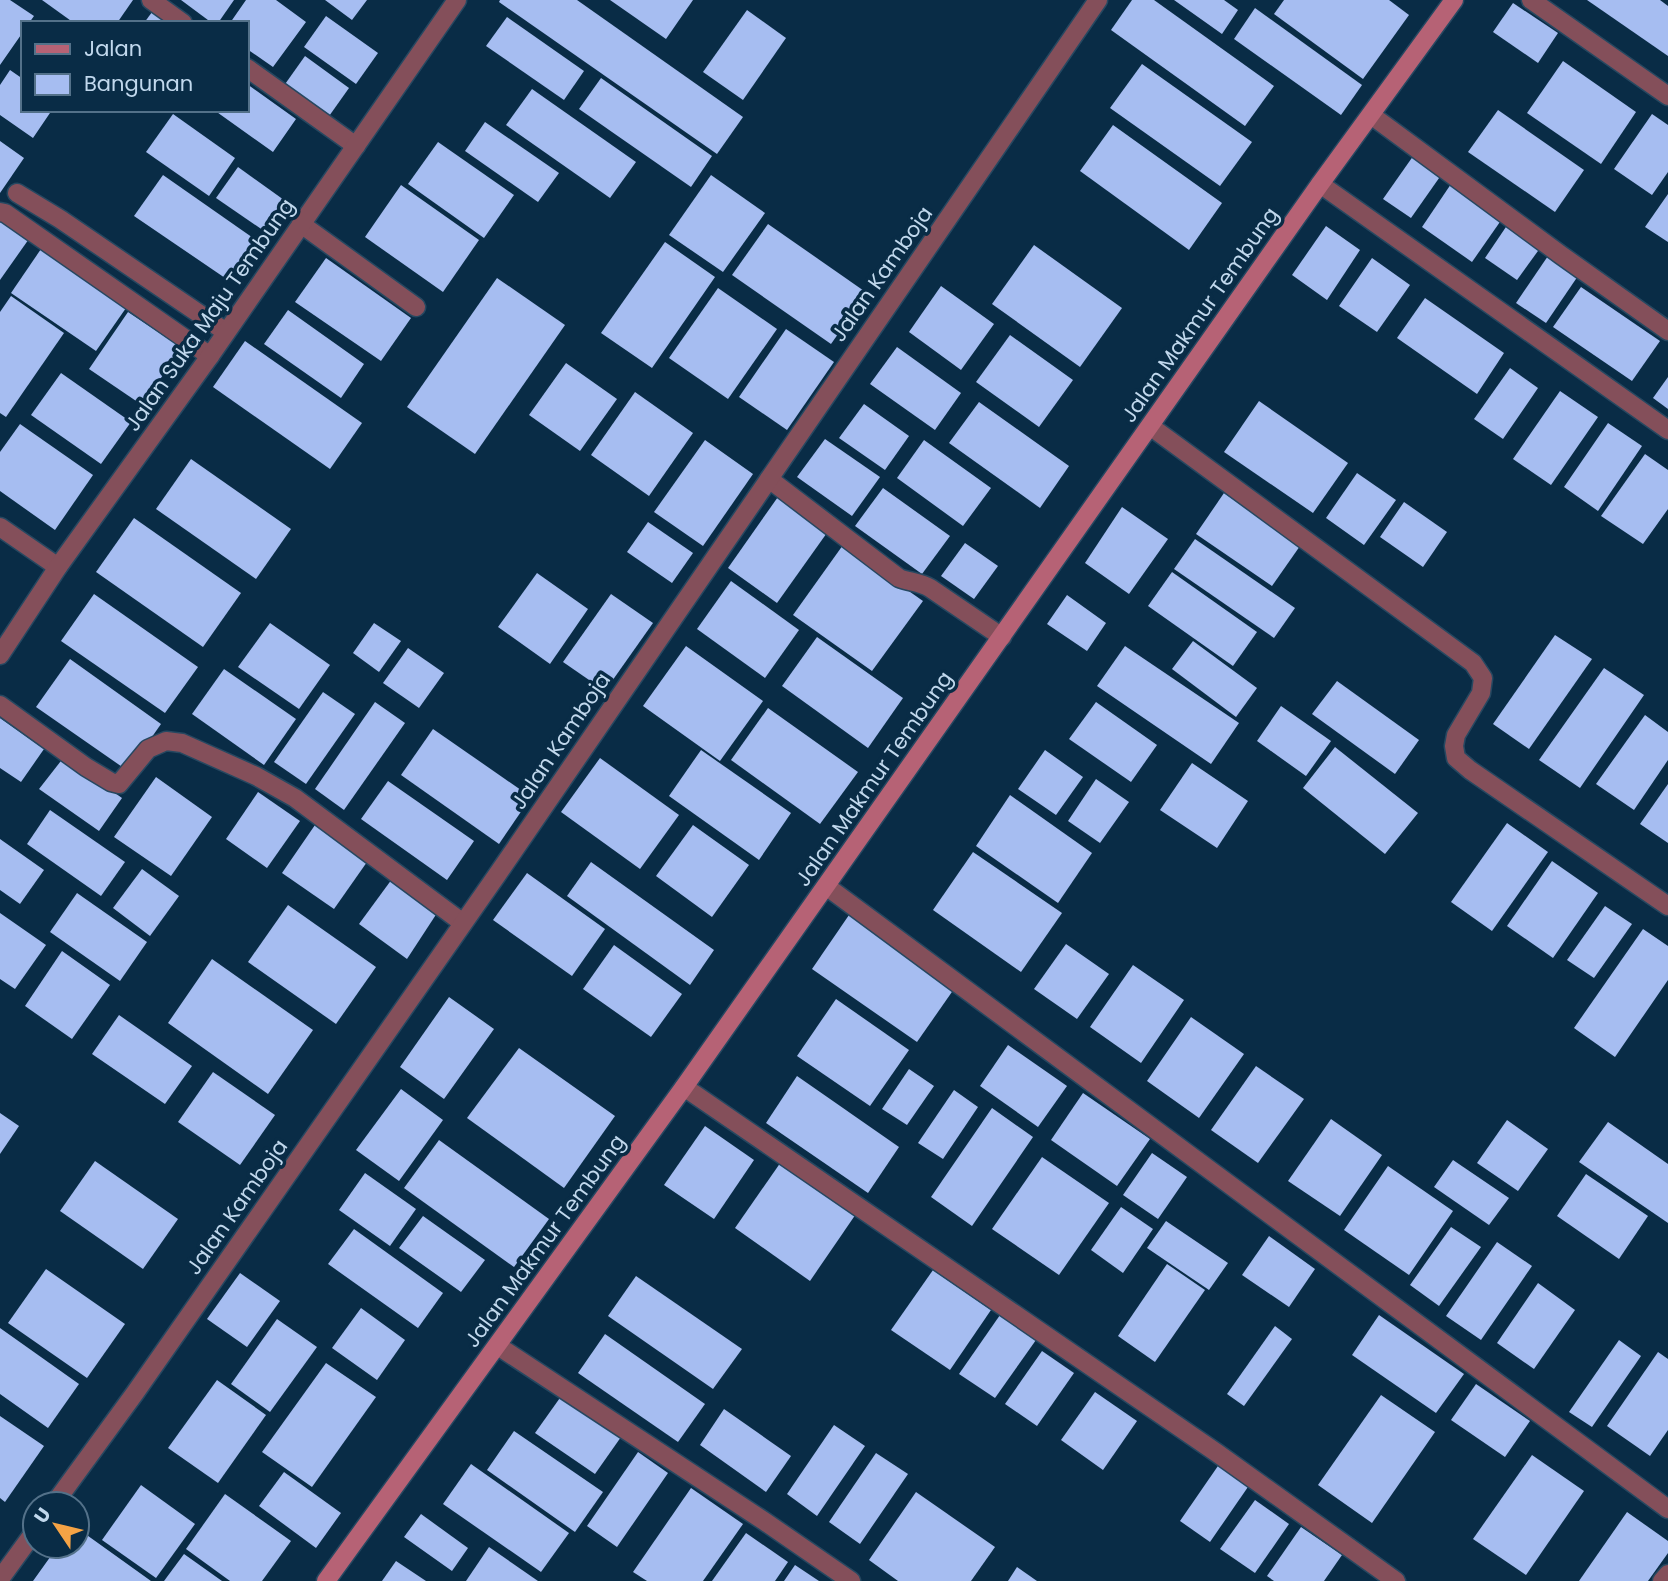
<svg xmlns="http://www.w3.org/2000/svg" width="1668" height="1581" viewBox="0 0 1668 1581" font-family="Poppins,sans-serif">
<style>
.building{fill:#a6bdf1}
.lines{fill:none;stroke-linecap:round;stroke-linejoin:round}
.lane-casing{stroke:#264861;stroke-width:21}
.street-casing{stroke:#264861;stroke-width:21}
.secondary-casing{stroke:#264861;stroke-width:21}
.lane{stroke:#844f5a;stroke-width:18}
.street{stroke:#844f5a;stroke-width:18}
.secondary{stroke:#b66275;stroke-width:18}
.labels{text-anchor:middle;stroke-width:7;stroke-linejoin:round;paint-order:stroke}
.street-label{font-size:21px;fill:#c1d8ed;stroke:#092c46}
</style>
<rect width="100%" height="100%" fill="#092c46"/>
<g class="building">
<polygon points="0,0 10,0 34,16 29,23 23,23 23,32 0,65"/>
<polygon points="42,0 133,0 117,23 74,23"/>
<polygon points="181,0 234,0 218,23 212,23"/>
<polygon points="246,0 276,0 306,22 273,67 247,49 247,23 230,23"/>
<polygon points="325,0 367,0 352,20"/>
<polygon points="500,0 577,0 743,117 717,154 499,2"/>
<polygon points="610,0 693,0 666,39"/>
<polygon points="1132,0 1154,0 1274,86 1245,126 1111,30"/>
<polygon points="1174,0 1224,0 1238,10 1222,34"/>
<polygon points="1284,0 1389,0 1409,15 1363,79 1274,14"/>
<polygon points="1587,0 1660,0 1668,6 1668,56"/>
<polygon points="1513,3 1558,33 1538,63 1493,32"/>
<polygon points="155,8 175,23 144,23"/>
<polygon points="1255,8 1362,85 1341,115 1234,39"/>
<polygon points="747,10 786,38 743,100 703,72"/>
<polygon points="326,16 378,53 356,84 304,47"/>
<polygon points="507,17 584,71 564,100 486,46"/>
<polygon points="305,56 349,88 327,119 283,87"/>
<polygon points="1563,61 1636,112 1601,164 1527,113"/>
<polygon points="1142,64 1252,142 1220,186 1110,108"/>
<polygon points="10,70 23,79 23,110 52,110 33,138 0,115 0,85"/>
<polygon points="601,78 712,156 691,187 579,109"/>
<polygon points="247,84 296,119 273,152 214,110 247,110"/>
<polygon points="532,89 636,162 610,198 506,125"/>
<polygon points="1498,110 1584,170 1555,212 1468,152"/>
<polygon points="173,114 235,158 209,196 146,152"/>
<polygon points="1652,114 1668,125 1668,172 1652,195 1614,169"/>
<polygon points="485,122 559,173 538,202 465,151"/>
<polygon points="1113,125 1222,203 1189,250 1080,171"/>
<polygon points="0,141 24,158 0,193"/>
<polygon points="438,142 514,195 484,238 408,184"/>
<polygon points="1416,152 1444,171 1411,218 1383,199"/>
<polygon points="238,167 291,205 270,235 216,198"/>
<polygon points="163,175 256,240 228,280 134,216"/>
<polygon points="711,175 765,213 723,272 669,235"/>
<polygon points="1451,184 1502,219 1472,262 1422,227"/>
<polygon points="401,185 479,240 443,292 365,237"/>
<polygon points="1668,194 1668,242 1645,227"/>
<polygon points="0,214 31,236 0,280"/>
<polygon points="1510,221 1543,244 1517,280 1485,258"/>
<polygon points="768,224 867,293 831,344 732,275"/>
<polygon points="1326,226 1360,250 1327,300 1292,275"/>
<polygon points="665,242 715,277 652,368 601,333"/>
<polygon points="1034,245 1122,308 1080,367 992,304"/>
<polygon points="41,249 126,308 96,351 11,293"/>
<polygon points="1550,253 1580,273 1546,323 1516,303"/>
<polygon points="326,258 411,318 381,361 295,302"/>
<polygon points="1372,258 1410,285 1377,332 1339,306"/>
<polygon points="497,278 565,325 475,454 407,407"/>
<polygon points="941,286 994,324 961,370 909,332"/>
<polygon points="1581,287 1660,341 1632,381 1553,327"/>
<polygon points="718,288 777,329 728,399 669,358"/>
<polygon points="11,296 64,333 6,417 0,413 0,312"/>
<polygon points="1425,298 1504,353 1477,394 1397,338"/>
<polygon points="288,310 364,364 341,398 264,344"/>
<polygon points="128,312 182,348 142,405 89,369"/>
<polygon points="786,329 834,362 787,430 739,397"/>
<polygon points="1010,335 1073,380 1039,427 976,382"/>
<polygon points="245,341 362,423 330,469 213,387"/>
<polygon points="897,347 961,393 935,430 870,384"/>
<polygon points="566,363 617,399 580,451 529,415"/>
<polygon points="1510,368 1538,388 1503,439 1474,419"/>
<polygon points="61,373 131,422 101,464 31,415"/>
<polygon points="1668,377 1668,409 1653,398"/>
<polygon points="1560,391 1598,417 1551,485 1513,459"/>
<polygon points="635,392 693,433 649,496 591,455"/>
<polygon points="1259,401 1348,463 1313,513 1224,452"/>
<polygon points="979,402 1069,466 1040,508 949,443"/>
<polygon points="864,404 909,436 885,470 839,438"/>
<polygon points="1608,423 1642,446 1598,511 1564,487"/>
<polygon points="20,424 93,475 55,530 0,491 0,452"/>
<polygon points="825,439 880,477 852,516 797,477"/>
<polygon points="705,440 753,474 703,546 654,512"/>
<polygon points="924,440 991,488 963,526 897,478"/>
<polygon points="1645,454 1668,470 1668,509 1643,544 1601,516"/>
<polygon points="191,459 291,529 256,579 156,509"/>
<polygon points="1357,473 1396,500 1364,545 1326,518"/>
<polygon points="883,488 950,536 922,574 855,526"/>
<polygon points="1224,493 1300,546 1272,586 1196,534"/>
<polygon points="780,494 829,530 777,603 728,568"/>
<polygon points="1404,502 1447,532 1423,567 1380,537"/>
<polygon points="1122,507 1168,539 1129,594 1085,563"/>
<polygon points="134,518 241,593 203,647 96,572"/>
<polygon points="648,522 693,553 672,583 627,552"/>
<polygon points="1195,539 1295,608 1274,638 1174,569"/>
<polygon points="965,543 998,566 974,599 941,576"/>
<polygon points="843,545 923,601 872,671 793,615"/>
<polygon points="1172,572 1257,632 1233,666 1148,606"/>
<polygon points="537,573 588,609 550,664 498,627"/>
<polygon points="731,581 799,630 765,678 697,629"/>
<polygon points="94,594 198,667 165,713 61,641"/>
<polygon points="611,594 653,623 605,691 563,662"/>
<polygon points="1067,595 1106,623 1087,651 1047,624"/>
<polygon points="270,623 330,665 299,709 238,667"/>
<polygon points="374,623 401,641 379,672 353,653"/>
<polygon points="1555,635 1592,659 1529,749 1493,724"/>
<polygon points="817,637 903,698 868,748 782,686"/>
<polygon points="1193,641 1257,688 1236,717 1172,669"/>
<polygon points="686,646 763,701 720,761 643,706"/>
<polygon points="1125,646 1239,723 1211,764 1097,686"/>
<polygon points="408,648 444,673 419,708 383,683"/>
<polygon points="70,659 161,724 128,771 36,707"/>
<polygon points="1604,668 1644,695 1580,788 1539,760"/>
<polygon points="224,669 296,719 264,765 192,714"/>
<polygon points="1337,681 1419,740 1395,774 1312,714"/>
<polygon points="323,692 355,714 306,784 274,762"/>
<polygon points="375,702 405,723 344,810 315,789"/>
<polygon points="1096,702 1157,745 1131,782 1069,739"/>
<polygon points="1281,706 1331,741 1306,776 1257,741"/>
<polygon points="768,708 858,772 820,824 731,760"/>
<polygon points="1645,715 1668,732 1668,760 1634,810 1596,784"/>
<polygon points="0,718 44,749 21,782 0,768"/>
<polygon points="433,729 531,797 499,844 401,775"/>
<polygon points="1335,747 1418,813 1385,854 1303,788"/>
<polygon points="701,750 791,813 759,860 669,796"/>
<polygon points="1045,750 1083,777 1056,815 1018,789"/>
<polygon points="64,757 122,798 99,831 39,789"/>
<polygon points="600,758 679,815 640,869 561,812"/>
<polygon points="1192,763 1248,801 1217,848 1160,810"/>
<polygon points="156,777 212,817 171,876 114,837"/>
<polygon points="1096,779 1129,802 1100,843 1068,821"/>
<polygon points="388,781 474,841 447,880 361,819"/>
<polygon points="1668,784 1668,843 1640,824"/>
<polygon points="258,792 300,821 267,868 226,839"/>
<polygon points="1010,795 1092,853 1058,903 976,846"/>
<polygon points="50,810 125,862 101,896 27,844"/>
<polygon points="1507,823 1548,852 1492,931 1451,902"/>
<polygon points="315,825 367,862 334,909 282,873"/>
<polygon points="693,825 749,865 712,917 656,876"/>
<polygon points="0,839 44,870 20,904 0,890"/>
<polygon points="973,852 1062,913 1021,972 933,910"/>
<polygon points="1552,861 1598,893 1553,958 1507,926"/>
<polygon points="591,862 714,950 690,985 567,896"/>
<polygon points="142,869 179,896 150,936 113,908"/>
<polygon points="527,873 605,929 572,976 493,920"/>
<polygon points="392,879 439,910 407,959 359,924"/>
<polygon points="77,893 147,942 120,981 50,932"/>
<polygon points="288,905 376,967 336,1024 248,962"/>
<polygon points="1605,906 1632,924 1594,978 1567,960"/>
<polygon points="0,913 46,945 15,989 0,979"/>
<polygon points="849,915 954,989 917,1042 812,969"/>
<polygon points="1643,929 1668,946 1668,980 1615,1057 1574,1028"/>
<polygon points="1066,944 1109,974 1077,1019 1034,989"/>
<polygon points="614,945 682,994 651,1037 583,989"/>
<polygon points="62,951 110,985 72,1039 25,1006"/>
<polygon points="212,959 313,1030 268,1094 168,1023"/>
<polygon points="1133,965 1184,1000 1141,1063 1090,1027"/>
<polygon points="449,997 494,1029 444,1099 400,1067"/>
<polygon points="836,999 909,1050 870,1106 797,1056"/>
<polygon points="119,1015 192,1066 165,1104 92,1054"/>
<polygon points="1191,1017 1244,1054 1199,1118 1147,1081"/>
<polygon points="1008,1045 1067,1086 1038,1127 980,1086"/>
<polygon points="519,1048 615,1116 564,1188 467,1118"/>
<polygon points="1256,1066 1304,1099 1258,1163 1211,1130"/>
<polygon points="909,1069 934,1086 907,1125 882,1109"/>
<polygon points="213,1072 275,1115 240,1165 178,1122"/>
<polygon points="797,1076 899,1147 868,1193 766,1123"/>
<polygon points="401,1089 443,1120 399,1181 356,1150"/>
<polygon points="954,1090 978,1107 943,1159 918,1143"/>
<polygon points="1083,1093 1150,1139 1117,1186 1051,1140"/>
<polygon points="992,1108 1033,1137 972,1226 931,1197"/>
<polygon points="0,1113 19,1126 0,1154"/>
<polygon points="1331,1119 1382,1155 1340,1216 1288,1181"/>
<polygon points="1507,1120 1548,1149 1518,1191 1477,1163"/>
<polygon points="1608,1122 1668,1164 1668,1223 1579,1162"/>
<polygon points="705,1126 754,1160 714,1219 664,1185"/>
<polygon points="439,1140 549,1219 514,1267 404,1188"/>
<polygon points="1152,1153 1187,1177 1158,1219 1123,1195"/>
<polygon points="1042,1157 1109,1203 1059,1275 992,1229"/>
<polygon points="783,1159 858,1211 810,1281 735,1228"/>
<polygon points="1453,1160 1509,1198 1489,1225 1434,1187"/>
<polygon points="95,1161 178,1219 143,1269 60,1211"/>
<polygon points="1388,1166 1453,1211 1409,1275 1344,1230"/>
<polygon points="365,1173 416,1209 390,1246 339,1210"/>
<polygon points="1586,1174 1648,1216 1619,1259 1557,1216"/>
<polygon points="1121,1207 1153,1229 1123,1273 1091,1250"/>
<polygon points="423,1216 485,1260 461,1292 399,1248"/>
<polygon points="1166,1221 1228,1263 1209,1290 1147,1248"/>
<polygon points="1451,1227 1481,1247 1439,1306 1410,1285"/>
<polygon points="354,1229 443,1293 418,1328 328,1264"/>
<polygon points="1269,1236 1315,1269 1289,1307 1242,1275"/>
<polygon points="1497,1242 1532,1266 1481,1340 1446,1316"/>
<polygon points="1167,1264 1205,1290 1155,1362 1118,1336"/>
<polygon points="46,1269 125,1324 87,1378 8,1323"/>
<polygon points="933,1270 991,1310 950,1370 891,1330"/>
<polygon points="240,1273 280,1301 247,1347 207,1319"/>
<polygon points="636,1276 742,1349 713,1389 608,1316"/>
<polygon points="1538,1283 1575,1310 1534,1369 1497,1343"/>
<polygon points="361,1308 405,1340 377,1380 332,1348"/>
<polygon points="1000,1315 1036,1340 995,1398 959,1374"/>
<polygon points="1379,1315 1464,1374 1436,1413 1352,1355"/>
<polygon points="277,1319 317,1347 270,1412 231,1384"/>
<polygon points="1275,1326 1292,1339 1244,1406 1227,1394"/>
<polygon points="0,1328 79,1384 48,1428 0,1394"/>
<polygon points="605,1334 705,1404 678,1442 578,1373"/>
<polygon points="1619,1340 1641,1356 1592,1427 1569,1412"/>
<polygon points="1042,1351 1074,1373 1037,1426 1005,1404"/>
<polygon points="1658,1352 1668,1359 1668,1430 1650,1456 1607,1426"/>
<polygon points="326,1363 376,1397 312,1487 262,1452"/>
<polygon points="217,1380 266,1415 218,1483 168,1448"/>
<polygon points="1476,1384 1530,1421 1505,1457 1451,1420"/>
<polygon points="1095,1392 1137,1421 1103,1470 1061,1440"/>
<polygon points="562,1395 621,1437 595,1474 535,1433"/>
<polygon points="1381,1395 1435,1432 1372,1523 1318,1485"/>
<polygon points="724,1409 791,1456 766,1492 700,1445"/>
<polygon points="0,1416 44,1446 5,1502 0,1498"/>
<polygon points="834,1425 865,1446 817,1516 787,1494"/>
<polygon points="514,1431 603,1492 575,1532 487,1470"/>
<polygon points="638,1452 668,1473 617,1547 587,1526"/>
<polygon points="876,1453 908,1474 860,1544 829,1522"/>
<polygon points="1532,1455 1584,1491 1526,1575 1473,1539"/>
<polygon points="1220,1463 1250,1484 1210,1542 1180,1521"/>
<polygon points="471,1464 569,1533 541,1572 443,1504"/>
<polygon points="284,1472 341,1513 316,1548 259,1506"/>
<polygon points="141,1485 195,1524 156,1578 102,1540"/>
<polygon points="691,1488 743,1524 703,1581 647,1581 633,1572"/>
<polygon points="916,1492 995,1547 971,1581 898,1581 869,1560"/>
<polygon points="225,1494 291,1541 262,1581 230,1581 186,1549"/>
<polygon points="1255,1500 1289,1524 1255,1573 1220,1549"/>
<polygon points="1627,1512 1668,1541 1668,1553 1648,1581 1579,1581"/>
<polygon points="421,1514 468,1548 452,1571 404,1537"/>
<polygon points="1301,1527 1342,1555 1324,1581 1274,1581 1267,1576"/>
<polygon points="77,1528 151,1581 33,1581 58,1546 77,1546"/>
<polygon points="746,1533 788,1562 775,1581 712,1581"/>
<polygon points="489,1547 538,1581 466,1581"/>
<polygon points="184,1554 222,1581 164,1581"/>
<polygon points="396,1561 426,1581 382,1581"/>
<polygon points="795,1565 819,1581 784,1581"/>
<polygon points="1017,1567 1037,1581 1008,1581"/>
</g>
<g class="lines">
<defs>
<g id="lane">
<polyline points="17,193 60,219 226,332"/>
<polyline points="301,224 416,307"/>
</g>
<g id="street">
<polyline points="151,0 183,23"/>
<polyline points="1531,0 1668,96"/>
<polyline points="247,68 356,146"/>
<polyline points="1371,115 1561,255 1668,331"/>
<polyline points="1320,184 1668,430"/>
<polyline points="0,212 5,213 210,356"/>
<polyline points="1150,426 1473,663 1483,678 1481,693 1456,735 1454,746 1456,758 1470,770 1668,906"/>
<path d="M769,479L899,578C909,582 920,582 930,588L1002,637"/>
<polyline points="0,527 58,567"/>
<polyline points="0,655 58,567 210,356 457,0"/>
<polyline points="0,705 86,767 111,782 119,784 148,749 166,741 182,743 256,776 295,798 463,923"/>
<polyline points="826,886 1668,1509"/>
<polyline points="684,1087 1217,1453 1396,1581"/>
<polyline points="498,1346 764,1521 851,1581"/>
<polyline points="54,1504 135,1393 497,875 1098,0"/>
<polyline points="0,1579 35,1531"/>
<polyline points="1662,1581 1668,1574"/>
</g>
<polyline id="secondary" points="326,1581 684,1087 1320,184 1454,0"/>
</defs>
<use href="#lane" class="lane-casing"/>
<use href="#street" class="street-casing"/>
<use href="#secondary" class="secondary-casing"/>
<use href="#lane" class="lane"/>
<use href="#street" class="street"/>
<use href="#secondary" class="secondary"/>
</g>
<g class="labels">
<g class="street-label">
<text transform="translate(882 274) rotate(-55)" y="7">Jalan Kamboja</text>
<text transform="translate(210 315) rotate(-55)" y="7">Jalan Suka Maju Tembung</text>
<text transform="translate(1200 315) rotate(-55)" y="7">Jalan Makmur Tembung</text>
<text transform="translate(561 741) rotate(-56)" y="7">Jalan Kamboja</text>
<text transform="translate(874 779) rotate(-55)" y="7">Jalan Makmur Tembung</text>
<text transform="translate(237 1207) rotate(-55)" y="7">Jalan Kamboja</text>
<text transform="translate(545 1241) rotate(-54)" y="7">Jalan Makmur Tembung</text>
</g>
</g>
<rect x="21" y="21" width="228" height="91" fill="#092c46" stroke="#537189" stroke-width="2"/>
<rect x="35" y="44" width="35" height="10" fill="#b66275" stroke="#537189" stroke-width="2"/>
<text x="84" y="56" font-size="21" fill="#c1d8ed">Jalan</text>
<rect x="35" y="74" width="35" height="21" fill="#a6bdf1" stroke="#537189" stroke-width="2"/>
<text x="84" y="91" font-size="21" fill="#c1d8ed">Bangunan</text>
<g transform="translate(56 1525) rotate(305)"><circle r="33" fill="#092c46" stroke="#537189" stroke-width="2"/>
<path d="M0-5L12 26L0 18L-12 26Z" fill="#f5a345"/>
<text y="-10" font-size="19" font-weight="bold" text-anchor="middle" fill="#c1d8ed">U</text>
</g>
</svg>
